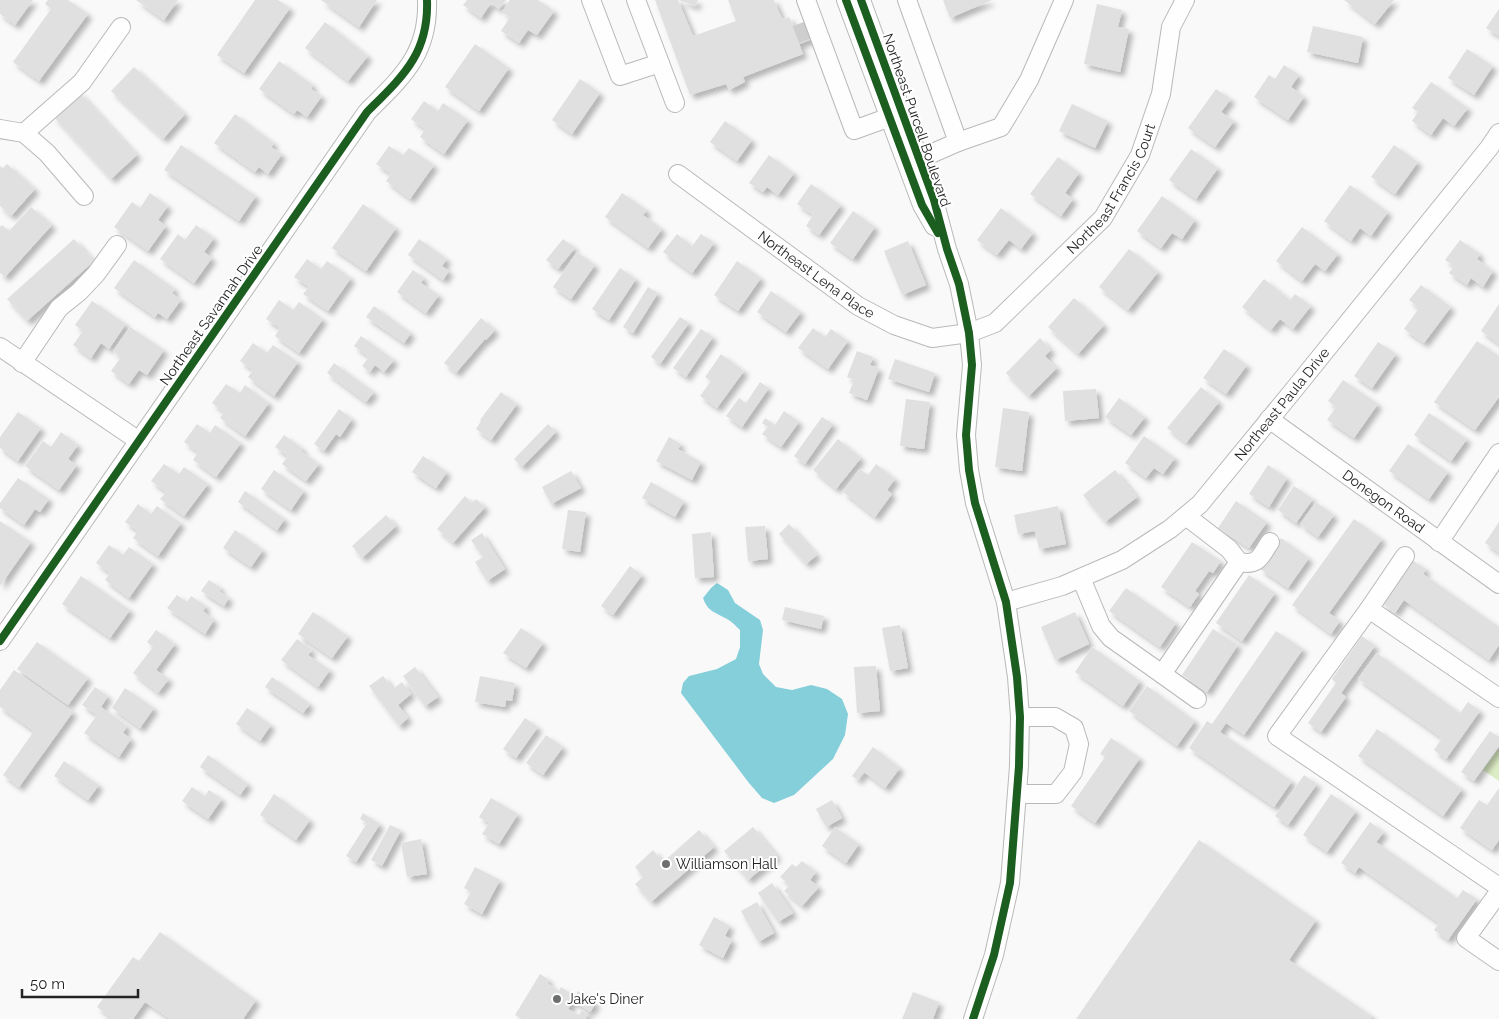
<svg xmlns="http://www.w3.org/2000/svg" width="1499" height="1019" viewBox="0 0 1499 1019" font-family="Raleway,sans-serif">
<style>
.green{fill:#dcecc5}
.water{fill:#85cfda}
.building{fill:#e0e0e0;filter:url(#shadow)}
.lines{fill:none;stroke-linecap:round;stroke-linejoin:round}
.minor-tunnel{stroke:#cececf;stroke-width:18;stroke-dasharray:18 9;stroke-linecap:butt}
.minor-casing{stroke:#b9b9b9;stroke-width:20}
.minor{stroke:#fefefe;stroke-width:18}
.cycleway-casing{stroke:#fff;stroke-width:11}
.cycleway{stroke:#1b5e20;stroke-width:8}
.poi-dot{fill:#6d6e6e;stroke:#fff;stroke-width:2}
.labels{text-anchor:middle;stroke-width:4;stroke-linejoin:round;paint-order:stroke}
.street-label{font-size:14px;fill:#222323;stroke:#fff}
.poi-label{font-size:14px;fill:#222323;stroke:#fff;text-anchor:start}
</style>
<defs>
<filter id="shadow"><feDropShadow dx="4.5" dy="4.5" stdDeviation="2.5" flood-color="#0004"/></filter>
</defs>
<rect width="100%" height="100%" fill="#f9f9fa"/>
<polygon class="green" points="1499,748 1499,781 1483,770"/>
<path class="water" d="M717,583L728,590L735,603L760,620L763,630L759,664L763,674L776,687L792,690L811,685L827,689L842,699L848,714L845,735L833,759L794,795L774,803L762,798L749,783L681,693L683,683L689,676L717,669L736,659L740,647V630C736,626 731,621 727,619C715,612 708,612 703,598L711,588Z"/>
<g class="building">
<polygon points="0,0 33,0 15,25 0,14"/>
<polygon points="48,0 68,0 88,14 39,81 13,62 51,9 45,4"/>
<polygon points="136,0 178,0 164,20"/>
<polygon points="255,0 278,0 290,8 244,73 217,55"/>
<polygon points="321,0 377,0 359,27"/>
<polygon points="467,0 506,0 499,9 491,3 481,18 463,5"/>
<polygon points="510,0 538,0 554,11 537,35 528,30 519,43 501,31 510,17 502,12"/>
<polygon points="655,0 678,0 693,36 736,21 728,0 774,0 782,19 789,17 794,26 808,21 815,38 799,44 803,54 743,77 745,82 729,90 726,84 690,95"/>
<polygon points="678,0 698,0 695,6"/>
<polygon points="943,0 992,0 950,18"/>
<polygon points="1344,0 1394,0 1375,24"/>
<polygon points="1097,4 1122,10 1118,27 1129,29 1120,72 1084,64"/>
<polygon points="1499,9 1499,36 1486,28"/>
<polygon points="325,22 368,56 348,81 305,48"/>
<polygon points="1313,26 1363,37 1358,63 1307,52"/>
<polygon points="475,44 509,68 479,111 445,87"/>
<polygon points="1467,49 1493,66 1474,95 1448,78"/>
<polygon points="279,61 313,85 311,89 322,96 307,117 297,110 294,114 259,89"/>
<polygon points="1284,65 1299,75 1291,87 1304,97 1288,120 1254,97 1269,75 1275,79"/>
<polygon points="134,67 185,114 163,139 111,91"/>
<polygon points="580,79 600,93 572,134 552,120"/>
<polygon points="1431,82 1468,108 1454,126 1443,118 1431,135 1412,121 1418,112 1412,108"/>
<polygon points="1216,89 1231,99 1221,112 1234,121 1215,147 1188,128"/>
<polygon points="79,92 137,155 111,179 53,116"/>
<polygon points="424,101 438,111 443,103 468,120 444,154 420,137 425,129 411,119"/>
<polygon points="1072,104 1108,121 1095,148 1059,131"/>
<polygon points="235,114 274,143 271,147 282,154 268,174 259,167 255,172 214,143"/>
<polygon points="725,121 752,140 737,161 710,142"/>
<polygon points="181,145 256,196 239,221 164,170"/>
<polygon points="1394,145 1418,162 1395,194 1371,177"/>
<polygon points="389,146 403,155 409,148 434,165 410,199 386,181 391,174 376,164"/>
<polygon points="1191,149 1218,168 1196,199 1169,180"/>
<polygon points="769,155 794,173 778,195 767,187 763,192 749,183"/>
<polygon points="1058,157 1079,173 1065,193 1073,199 1061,216 1030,194"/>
<polygon points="7,164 35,189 11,216 0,206 0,166 3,168"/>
<polygon points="811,184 841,205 819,235 806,226 813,215 797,204"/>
<polygon points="1350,185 1388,212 1371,236 1360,228 1351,241 1324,221"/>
<polygon points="150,193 168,206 158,220 166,226 148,251 114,227 132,202 140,208"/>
<polygon points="622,193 647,210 643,215 662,229 648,248 605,217"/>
<polygon points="1162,196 1195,220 1182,239 1172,233 1161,248 1137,231"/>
<polygon points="363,204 396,228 366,271 332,248"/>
<polygon points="31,207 52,225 5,277 0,273 0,227 2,225 9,231"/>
<polygon points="1001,208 1033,233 1021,249 1009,240 997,255 977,240"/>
<polygon points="853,211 875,227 853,259 830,243"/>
<polygon points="196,225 214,238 204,252 212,258 194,283 160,259 178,234 185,240"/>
<polygon points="1302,227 1338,254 1325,271 1315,264 1302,281 1276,261"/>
<polygon points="677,234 692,246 701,234 714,243 692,273 663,252"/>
<polygon points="74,239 94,261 27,321 7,299"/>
<polygon points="419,239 447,259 442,266 449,271 443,280 408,255"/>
<polygon points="563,239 575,248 558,269 546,260"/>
<polygon points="1460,240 1480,254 1477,259 1493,271 1483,287 1471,278 1467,285 1449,273 1454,266 1445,260"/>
<polygon points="908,241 926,285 902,295 884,251"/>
<polygon points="1129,249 1158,272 1128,310 1099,287"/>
<polygon points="577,252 595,265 571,299 553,287"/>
<polygon points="307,259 321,269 327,261 351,278 328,311 303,294 309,287 294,277"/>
<polygon points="134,260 175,289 172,293 181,300 167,319 158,313 155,317 114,288"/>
<polygon points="737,261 761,278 738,311 714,295"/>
<polygon points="620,268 636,279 609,320 592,309"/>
<polygon points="413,270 424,278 421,283 439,295 426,313 397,292"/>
<polygon points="1264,279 1290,300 1295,294 1311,306 1293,329 1280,319 1271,330 1242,307"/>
<polygon points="1421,285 1451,307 1424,343 1404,329 1419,308 1409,300"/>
<polygon points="648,287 658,293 633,333 623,327"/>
<polygon points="771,291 801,312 786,332 757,312"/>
<polygon points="1074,298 1104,325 1078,354 1048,327"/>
<polygon points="279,300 293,310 299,302 323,319 299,353 275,336 280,328 266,319"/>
<polygon points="92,301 126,324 109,349 101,343 91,358 73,345 83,331 75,325"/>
<polygon points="1499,304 1499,344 1481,331"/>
<polygon points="374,306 411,333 404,343 366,317"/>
<polygon points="680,317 689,323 660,364 651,357"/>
<polygon points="481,318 495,330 486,340 485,339 456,373 444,363"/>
<polygon points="130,327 164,350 147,375 139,370 129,384 111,371 121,357 113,351"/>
<polygon points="813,328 825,337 831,329 848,341 828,369 798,348"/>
<polygon points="701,329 713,337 686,377 673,368"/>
<polygon points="361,336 394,360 384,372 375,365 370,372 362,366 369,357 354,346"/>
<polygon points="1040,338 1051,350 1045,356 1057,368 1029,396 1006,373"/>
<polygon points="1477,341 1499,356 1499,397 1475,430 1434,402"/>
<polygon points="1378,342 1396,354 1372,388 1354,376"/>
<polygon points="253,343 267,353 273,345 298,362 274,396 248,377 253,370 240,361"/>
<polygon points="1224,349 1247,365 1226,394 1203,378"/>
<polygon points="857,351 873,357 870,365 879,368 867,400 849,393 854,380 847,377"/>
<polygon points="721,354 744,371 717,408 700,396 711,381 705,377"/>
<polygon points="895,359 935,373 929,392 888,379"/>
<polygon points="334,363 374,392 366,402 327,373"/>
<polygon points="1343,380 1378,404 1354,438 1327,420 1336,407 1328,401"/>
<polygon points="760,382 769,388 742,427 726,416 739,398 746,403"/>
<polygon points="226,384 240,393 245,385 269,403 245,436 220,418 224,412 212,403"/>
<polygon points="1201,387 1219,402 1186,443 1167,428"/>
<polygon points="1096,389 1099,418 1065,421 1063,391"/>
<polygon points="501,392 517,404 491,440 476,429 481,421 480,420"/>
<polygon points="1119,398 1145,417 1131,435 1105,417"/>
<polygon points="906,399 930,402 924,449 900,446"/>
<polygon points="1003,408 1029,412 1022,471 995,467"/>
<polygon points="339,409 352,419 340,437 336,434 324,451 314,444"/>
<polygon points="784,411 799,422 781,447 762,434 768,427 762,423 765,418 775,425"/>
<polygon points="18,412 41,428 18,461 0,448 0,437"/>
<polygon points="1429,413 1467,439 1451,461 1414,435"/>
<polygon points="822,417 833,424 805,464 794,456"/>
<polygon points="197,424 210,433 215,425 241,443 216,477 193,460 198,452 184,442"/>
<polygon points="548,424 556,432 522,467 514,459"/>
<polygon points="61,432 78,445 68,459 77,465 59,490 25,466 43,441 51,447"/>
<polygon points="284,435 303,449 301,451 319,464 306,481 282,464 288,456 275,447"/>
<polygon points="1144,436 1175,458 1163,474 1154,468 1146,478 1125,463"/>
<polygon points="669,437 681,444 678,449 701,462 692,480 656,461"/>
<polygon points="838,439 861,458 836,489 813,470"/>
<polygon points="1408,444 1448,472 1429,499 1389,471"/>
<polygon points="423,456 447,472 436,488 412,472"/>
<polygon points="164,464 179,474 184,467 208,484 184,516 160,499 166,492 151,481"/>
<polygon points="876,464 895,479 887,490 892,494 875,517 843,492 860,469 868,475"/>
<polygon points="1268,465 1287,478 1269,507 1249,494"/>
<polygon points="274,470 304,491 291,510 261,489"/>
<polygon points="1115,470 1137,497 1105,522 1083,495"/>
<polygon points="571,471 581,488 551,504 542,487"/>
<polygon points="18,478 49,499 40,512 35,509 24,525 0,508 0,503"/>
<polygon points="651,482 684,501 675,517 642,498"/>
<polygon points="1294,486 1313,499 1296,523 1278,510"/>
<polygon points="245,491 285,519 277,530 238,502"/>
<polygon points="465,496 472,503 476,499 485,507 453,543 437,529"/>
<polygon points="1236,501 1267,522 1249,548 1218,528"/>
<polygon points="1316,502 1334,515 1318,537 1300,524"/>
<polygon points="138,504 151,514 157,506 181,523 158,556 133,538 138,531 125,522"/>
<polygon points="1058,506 1066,544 1039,549 1035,531 1018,534 1014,515"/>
<polygon points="568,510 586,512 580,552 562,549"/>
<polygon points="386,515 396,526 362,558 352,546"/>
<polygon points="1354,519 1382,539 1329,613 1340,621 1331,634 1292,605"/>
<polygon points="0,521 31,542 0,586"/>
<polygon points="1499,522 1499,553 1485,543"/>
<polygon points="789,524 817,555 806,564 779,534"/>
<polygon points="765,526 768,559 748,561 745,527"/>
<polygon points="235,530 263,550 251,567 223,548"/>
<polygon points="711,532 714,577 695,578 692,534"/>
<polygon points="482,533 505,569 487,581 475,562 483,557 471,540"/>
<polygon points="1281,538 1309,558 1288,588 1260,569"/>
<polygon points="1192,542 1221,561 1213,573 1209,571 1195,591 1199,594 1190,607 1161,587"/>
<polygon points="109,545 123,555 129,547 153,564 129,598 105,580 110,573 96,563"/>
<polygon points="1412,560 1426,569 1423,574 1499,627 1499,645 1489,660 1404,600 1395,613 1382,603"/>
<polygon points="630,566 642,575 613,615 601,606"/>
<polygon points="1249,575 1275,593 1242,641 1216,623"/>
<polygon points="81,576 130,610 110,638 62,604"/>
<polygon points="209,580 221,588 219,591 229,598 224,606 201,591"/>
<polygon points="1126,588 1176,623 1160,647 1109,611"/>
<polygon points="177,595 187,602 191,596 206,606 203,611 214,620 205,634 167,608"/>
<polygon points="785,607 824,616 821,629 782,620"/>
<polygon points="313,612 348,636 332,658 298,634"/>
<polygon points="1075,612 1089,644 1055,660 1041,627"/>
<polygon points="900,625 908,668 890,671 882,628"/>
<polygon points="521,628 543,643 526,668 503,653"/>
<polygon points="1213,629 1238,645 1207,692 1182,675"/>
<polygon points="156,630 175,644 156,670 169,679 158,693 133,673 153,647 147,642"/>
<polygon points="1276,631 1303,649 1244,735 1226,723 1220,732 1292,781 1274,807 1189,748 1207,721 1212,724"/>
<polygon points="1362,636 1375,646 1341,693 1346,697 1321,732 1308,723 1336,683 1332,679"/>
<polygon points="297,639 312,650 308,655 330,670 318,687 281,660"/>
<polygon points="37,642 88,678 68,705 17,669"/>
<polygon points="1092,647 1140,681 1123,706 1075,672"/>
<polygon points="1377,653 1460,713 1468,702 1480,711 1446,759 1434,750 1442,738 1358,679"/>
<polygon points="876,666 880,711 857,713 854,667"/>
<polygon points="415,667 438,697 425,706 403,676"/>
<polygon points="14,670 73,712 19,787 3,775 34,731 0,707 0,690"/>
<polygon points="383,676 393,689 402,682 411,694 398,705 408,718 399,726 369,686"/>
<polygon points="480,676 515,683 512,701 506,700 505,707 475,702"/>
<polygon points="272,677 310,704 303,713 265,687"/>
<polygon points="1147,686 1195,721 1177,746 1129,711"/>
<polygon points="95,687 108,696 101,707 127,726 123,733 131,739 119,757 84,733 97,715 82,705"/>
<polygon points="125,688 154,708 140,728 112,708"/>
<polygon points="247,708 271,725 260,741 236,724"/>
<polygon points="525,718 538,727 516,758 503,749"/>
<polygon points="1377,729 1462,789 1443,816 1358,756"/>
<polygon points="1490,731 1499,737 1499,746 1474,781 1461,772"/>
<polygon points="546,735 563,747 543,775 526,763"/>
<polygon points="1111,738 1140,758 1095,823 1071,806 1105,757 1100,754"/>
<polygon points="873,747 900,768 885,788 864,772 858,780 852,776"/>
<polygon points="208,755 248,784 240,795 200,767"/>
<polygon points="64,761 99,785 88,800 54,776"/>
<polygon points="1304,775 1317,784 1288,825 1275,816"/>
<polygon points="192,787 205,796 209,790 222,799 208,819 182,801"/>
<polygon points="1499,788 1499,840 1492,850 1460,828 1479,800 1487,805"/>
<polygon points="274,794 310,820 296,840 260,815"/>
<polygon points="1331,794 1356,811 1327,852 1303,835"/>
<polygon points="491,798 518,814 499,844 482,834 489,823 479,817"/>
<polygon points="832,800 842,818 826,827 816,809"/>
<polygon points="363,813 380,824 356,862 346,856 367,823 360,819"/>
<polygon points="1370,822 1384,832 1376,842 1457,898 1463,890 1477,899 1448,940 1434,930 1439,923 1359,867 1355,873 1341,863"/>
<polygon points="390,825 401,830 382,866 371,860"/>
<polygon points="753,827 777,856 748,880 724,851"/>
<polygon points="835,827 859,844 846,863 822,846"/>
<polygon points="699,830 714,847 651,902 635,884 643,877 635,867 653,850 663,862"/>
<polygon points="421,839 427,874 407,877 401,843"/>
<polygon points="1199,840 1316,920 1289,960 1372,1016 1370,1019 1076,1019"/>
<polygon points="802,861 816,872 810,880 819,887 802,906 784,891 790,885 780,877 792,864 796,867"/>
<polygon points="475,867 500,880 482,914 464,904 471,892 464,888"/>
<polygon points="772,883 793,913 778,922 758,893"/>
<polygon points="757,902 774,933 758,942 741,911"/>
<polygon points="714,917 730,926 725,936 732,940 723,958 699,945"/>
<polygon points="160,932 256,1000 243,1019 170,1019 145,1002 133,1019 113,1019 97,1007 133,957 139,961"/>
<polygon points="540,974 549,980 547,983 559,991 561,987 575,996 578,991 596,1003 590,1012 573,1001 568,1009 579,1015 582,1010 588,1014 585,1019 522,1019 515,1015"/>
<polygon points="913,992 939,1002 933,1019 902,1019"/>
</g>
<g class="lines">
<polyline class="minor-tunnel" points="801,23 808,41"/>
<defs>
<g id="minor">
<polyline points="591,0 620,76 660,63"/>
<polyline points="636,0 675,103"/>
<polyline points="806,0 854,130 890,117"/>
<polyline points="846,0 922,205 934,226"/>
<polyline points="861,0 934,200 947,249 959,284 969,333 972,365 966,435 969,470 975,503 1006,602 1017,677 1020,717 1019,766 1010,883 994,955 973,1019"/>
<polyline points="907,0 958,142 919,159"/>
<polyline points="0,129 24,133 82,82 121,27"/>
<polyline points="24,133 47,153 84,196"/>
<polyline points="958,142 1001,127 1029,80 1064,0"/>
<path id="s1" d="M678,174L858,306L894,325L932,338L969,333L995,323L1103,218L1140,155L1161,94L1171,27L1185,0"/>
<polyline points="0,347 139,441"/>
<polyline points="22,363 59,308 79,292 96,274 117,245"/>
<path id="s2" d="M1269,419L1499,584"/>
<polyline points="1439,542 1499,453"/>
<polyline points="1405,556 1369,609 1499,698"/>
<path d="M1239,562C1259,566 1260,557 1270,542"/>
<polyline points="1081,578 1101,626 1111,638 1162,674 1239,562 1229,549 1186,516"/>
<path id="s3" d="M1006,602L1062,586L1122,560L1170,529L1200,504L1292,392L1489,148L1499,133"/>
<polyline points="1369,609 1277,736 1499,887"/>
<path d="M0,641L367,112C402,77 429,54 427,0"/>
<polyline points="1162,674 1197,699"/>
<polyline points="1018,794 1056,794 1073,772 1079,744 1074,728 1055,717 1020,717"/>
<polyline points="1499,892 1466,938 1499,961"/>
</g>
</defs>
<use href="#minor" class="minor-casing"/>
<use href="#minor" class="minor"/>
<defs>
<g id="cycleway">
<polyline points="846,0 922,205 938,233"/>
<polyline points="861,0 934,200 947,249 959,284 969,333 972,365 966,435 969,470 975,503 1006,602 1017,677 1020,717 1019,766 1010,883 994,955 973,1019"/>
<path d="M0,641L367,112C402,77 429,54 427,0"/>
</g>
</defs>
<use href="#cycleway" class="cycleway-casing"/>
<use href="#cycleway" class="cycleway"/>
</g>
<g class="poi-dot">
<circle cx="666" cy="864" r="5"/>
<circle cx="557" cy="999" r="5"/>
</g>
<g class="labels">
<g class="street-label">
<text transform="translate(917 120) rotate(71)" y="5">Northeast Purcell Boulevard</text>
<text dy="5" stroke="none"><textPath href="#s1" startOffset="549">Northeast Francis Court</textPath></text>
<text dy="5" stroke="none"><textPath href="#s1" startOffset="171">Northeast Lena Place</textPath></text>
<text transform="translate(211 315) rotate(-55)" y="5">Northeast Savannah Drive</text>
<text dy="5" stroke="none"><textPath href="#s3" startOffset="349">Northeast Paula Drive</textPath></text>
<text dy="5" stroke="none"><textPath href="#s2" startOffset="141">Donegon Road</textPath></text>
</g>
<g class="poi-label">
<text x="676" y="869">Williamson Hall</text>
<text x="567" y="1004">Jake's Diner</text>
</g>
</g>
<path d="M22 989v8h116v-8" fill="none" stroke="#222323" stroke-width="2.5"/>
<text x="30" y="989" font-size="15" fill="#222323" stroke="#ffffff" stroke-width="4" paint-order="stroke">50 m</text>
</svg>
